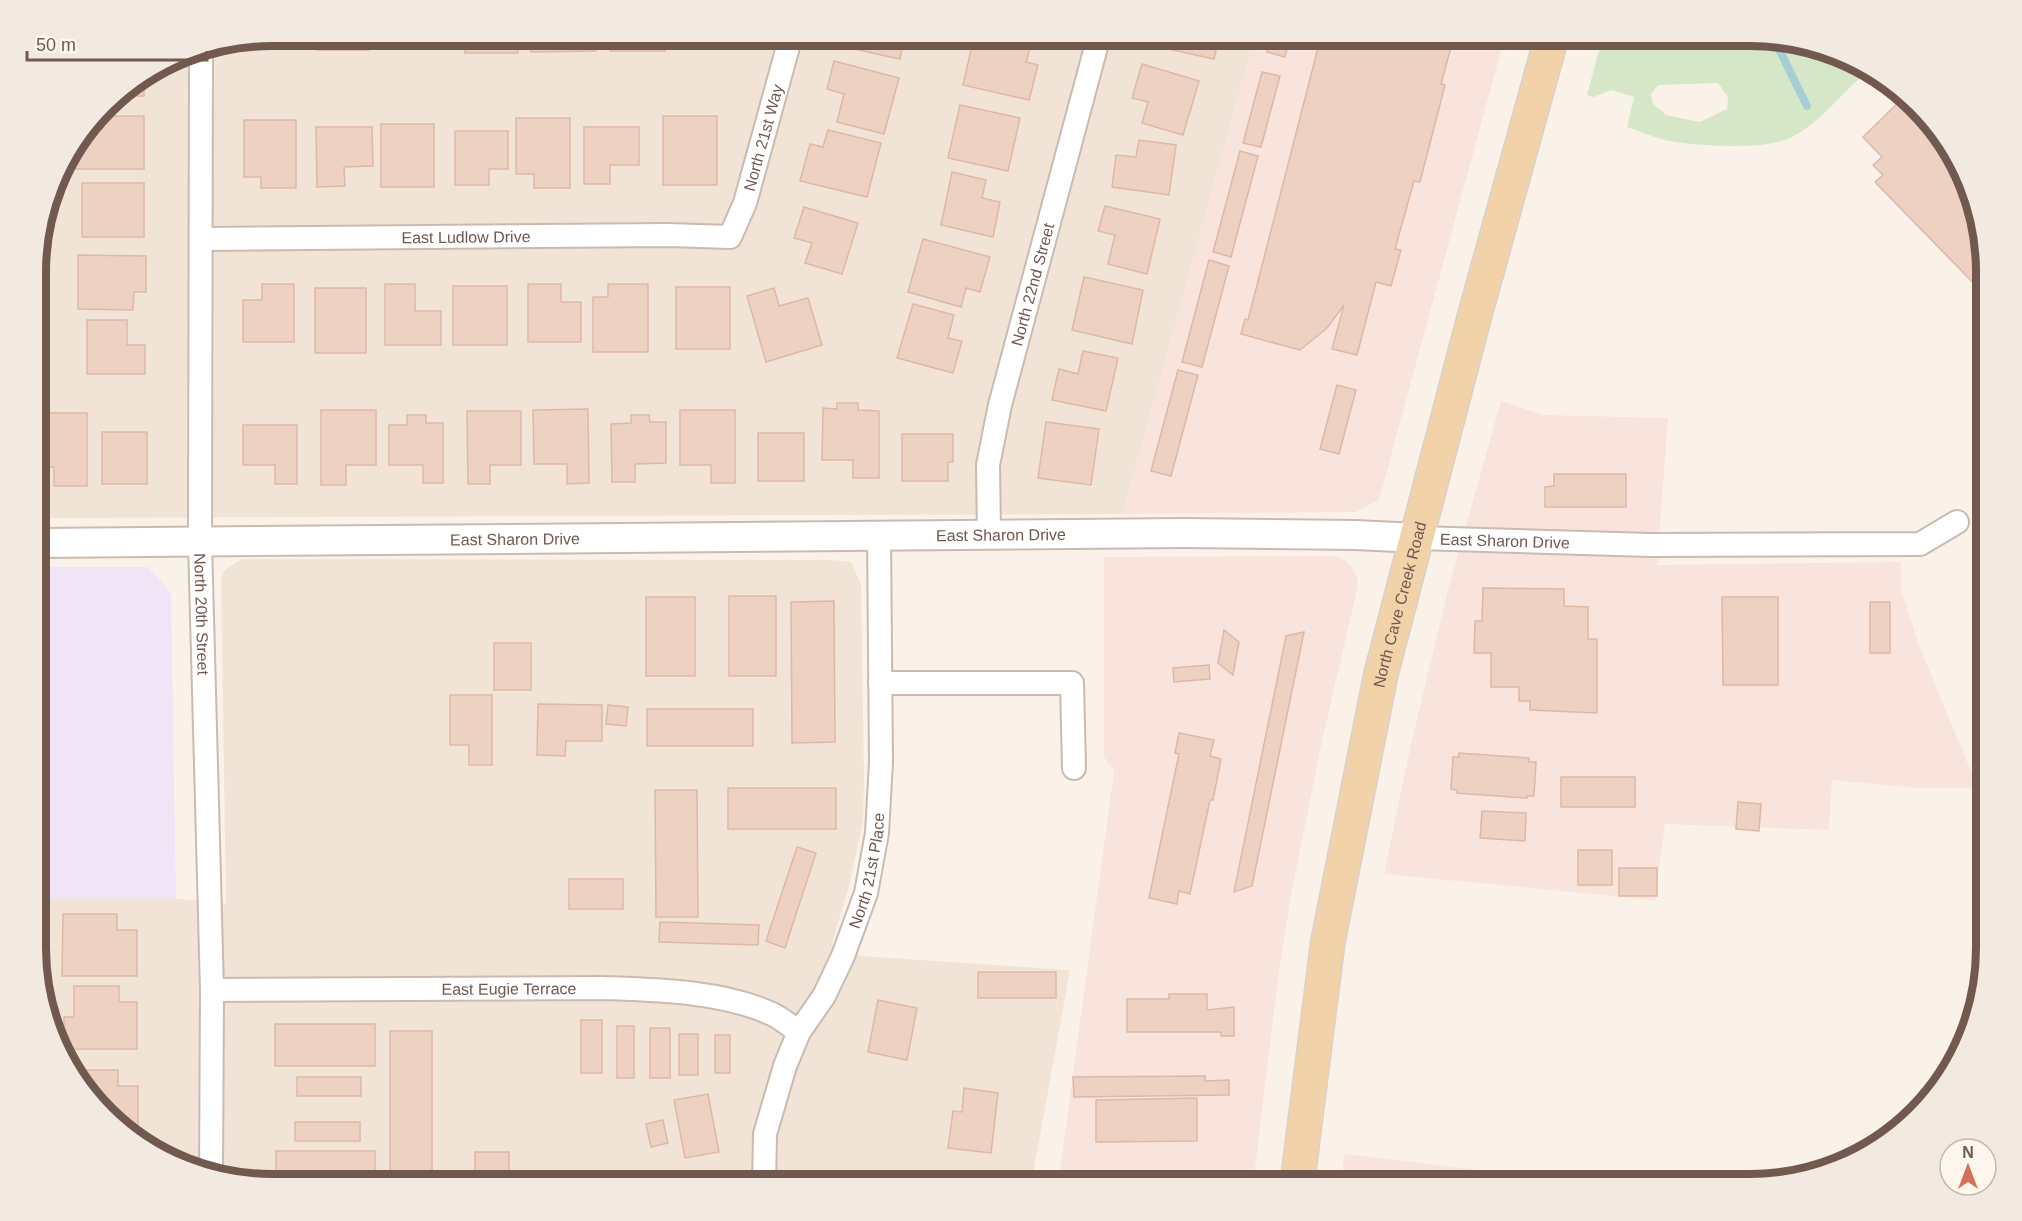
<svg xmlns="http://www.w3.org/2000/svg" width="2022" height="1221" viewBox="0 0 2022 1221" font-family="Helvetica,sans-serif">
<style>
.residential{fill:#f1e4d7}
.commercial{fill:#f9e4dd}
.education{fill:#efe5f7}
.green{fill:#d6e7c8;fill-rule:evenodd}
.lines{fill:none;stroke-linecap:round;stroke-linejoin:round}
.stream{stroke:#a6ced3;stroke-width:8}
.building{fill:#edd1c3;stroke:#deb8a5;stroke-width:1.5}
.minor-casing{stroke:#cbbaaf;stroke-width:26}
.tertiary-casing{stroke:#cbbaaf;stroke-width:32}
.primary-casing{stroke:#d8d1ce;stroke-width:36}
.minor{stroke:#fff;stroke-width:22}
.tertiary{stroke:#fff;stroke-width:28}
.primary{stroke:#f2d2a8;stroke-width:33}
.labels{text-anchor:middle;stroke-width:4.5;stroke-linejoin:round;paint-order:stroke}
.street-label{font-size:16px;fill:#72594f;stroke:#fdf7ee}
.rim{fill:none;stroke:#72594f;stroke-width:8}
</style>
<rect width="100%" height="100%" fill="#faf2e8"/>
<g class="residential">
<polygon points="272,36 1255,36 1123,514 38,518 38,242 61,167 116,95 182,54"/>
<polygon points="241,559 832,560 851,562 861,584 864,777 863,821 850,882 832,944 861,956 1070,970 1031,1185 272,1185 211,1177 154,1153 76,1080 38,979 38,898 168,898 226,903 221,579 225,570"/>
</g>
<g class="commercial">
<polygon points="1255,36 1505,36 1379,500 1356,512 1123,514"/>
<polygon points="1501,401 1544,415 1668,418 1657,565 1901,562 1901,590 1920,648 1978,788 1918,788 1832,780 1829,830 1665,824 1655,900 1384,874 1411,744 1448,590"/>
<polygon points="1333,556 1344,559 1352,567 1358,579 1358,585 1322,741 1291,895 1279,971 1253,1185 1058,1185 1114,771 1104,757 1104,557"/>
<polygon points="1344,1154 1607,1185 1341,1185"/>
</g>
<polygon class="education" points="38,567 148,567 171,593 176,899 38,900"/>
<path class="green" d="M1603,36H1750L1811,44L1870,69C1843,91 1821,123 1790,138C1764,150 1704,146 1676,142C1660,140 1643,132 1627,127L1634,97L1611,90L1594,97L1587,95ZM1718,83L1728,97L1727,109L1700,122L1666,115L1653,104L1651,94L1658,85Z"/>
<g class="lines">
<polyline class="stream" points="1774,39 1807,106"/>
</g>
<g class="building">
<polygon points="272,36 295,36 295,41 249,41"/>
<polygon points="316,36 370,36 369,50 316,50"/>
<polygon points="394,36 447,36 447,47 394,46"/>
<rect x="465" y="36" width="53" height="17"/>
<polygon points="530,36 596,36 596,51 531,52"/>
<rect x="610" y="36" width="55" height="15"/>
<rect x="694" y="36" width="54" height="7"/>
<polygon points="842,36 905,36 900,59 840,46"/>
<polygon points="974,36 994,36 1031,45 1026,62 1038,65 1029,100 963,85"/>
<polygon points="1152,36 1216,36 1219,37 1214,59 1150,45"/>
<polygon points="1271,36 1290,36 1285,57 1267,52"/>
<polygon points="1321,36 1454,36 1441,84 1445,85 1420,182 1414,181 1395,249 1401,250 1391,286 1376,282 1357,355 1332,349 1344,305 1327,328 1300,350 1241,334 1245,319 1248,320"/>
<polygon points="834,61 899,78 884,134 837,122 844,94 827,89"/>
<polygon points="1142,64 1199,81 1183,135 1142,123 1148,102 1132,98"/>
<polygon points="1262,72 1280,76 1261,147 1243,143"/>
<polygon points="144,78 144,96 115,96 116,95"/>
<polygon points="1905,96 1917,105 1954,154 1985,256 1985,295 1875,182 1883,175 1873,165 1882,157 1863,137"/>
<polygon points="960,105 1020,118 1008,171 948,158"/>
<polygon points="100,116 144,116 144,169 75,169 75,148"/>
<rect x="663" y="116" width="54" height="69"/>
<polygon points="516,118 570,118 570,188 534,188 534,174 516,174"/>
<polygon points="244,120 296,120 296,188 261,188 261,177 244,177"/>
<rect x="381" y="124" width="53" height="63"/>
<polygon points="316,127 372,127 373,166 344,167 345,186 317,187"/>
<polygon points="584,127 639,127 639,165 610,165 610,184 584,184"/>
<polygon points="828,130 881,143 867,197 800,181 810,144 823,147"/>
<polygon points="455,131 508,131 508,169 489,169 489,185 455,185"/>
<polygon points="1139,140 1176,145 1169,195 1112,187 1116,155 1136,157"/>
<polygon points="1240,151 1258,156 1231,257 1213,252"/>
<polygon points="952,172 986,180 982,198 1000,202 993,237 941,225"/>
<rect x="82" y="183" width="62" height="54"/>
<polygon points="1105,206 1160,219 1147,274 1108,264 1115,235 1098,231"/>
<polygon points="804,207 858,223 842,274 805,263 812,243 794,238"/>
<polygon points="923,239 990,257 980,292 966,288 961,307 908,292"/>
<polygon points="78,255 146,256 146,292 134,292 133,310 78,309"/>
<polygon points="1209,260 1229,266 1202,367 1182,362"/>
<polygon points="1084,277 1143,290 1132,344 1072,330"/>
<polygon points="262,284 294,284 294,342 243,342 243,300 262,300"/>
<polygon points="385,284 415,284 415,311 441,311 441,345 385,345"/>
<polygon points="528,284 561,284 561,302 581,302 581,342 528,342"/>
<polygon points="608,284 648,284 648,352 593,352 593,297 608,297"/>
<rect x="453" y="286" width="54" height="59"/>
<rect x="676" y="287" width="54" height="62"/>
<rect x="315" y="288" width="51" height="65"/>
<polygon points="774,288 779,306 808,298 822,345 766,362 747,296"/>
<polygon points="913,304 954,315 948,338 962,341 953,373 897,358"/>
<polygon points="87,320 127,320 127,345 145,345 145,374 87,374"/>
<polygon points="1083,351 1118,358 1106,411 1052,400 1059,369 1078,374"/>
<polygon points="1178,370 1198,375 1171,476 1151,471"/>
<polygon points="1337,385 1356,390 1339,454 1320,449"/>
<polygon points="837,403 858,403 858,410 879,411 879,478 853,478 853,460 822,460 823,408 837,409"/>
<polygon points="588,409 589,483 567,484 567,464 534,464 533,410"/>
<polygon points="321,410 376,410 376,465 346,465 346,485 321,485"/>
<polygon points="680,410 735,410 735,483 711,483 711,465 680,465"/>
<polygon points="467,411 521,411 521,465 490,465 490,484 468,484"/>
<polygon points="38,413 87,413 87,486 54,486 54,467 38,467"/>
<polygon points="407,415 426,415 426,423 443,423 443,483 423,483 423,465 389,465 389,425 407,425"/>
<polygon points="631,415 649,415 650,422 666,422 666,463 635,464 635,482 612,482 611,424 631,423"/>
<polygon points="1046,422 1099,429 1091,485 1038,478"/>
<polygon points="243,425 297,425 297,484 275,484 275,465 243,465"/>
<rect x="102" y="432" width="45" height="52"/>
<rect x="758" y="433" width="46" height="48"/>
<polygon points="902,434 953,434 953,462 948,462 948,481 902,481"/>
<polygon points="1554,474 1626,474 1626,507 1545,507 1545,487 1554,486"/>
<polygon points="1483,588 1564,589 1564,606 1588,607 1588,639 1597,639 1597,713 1530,710 1530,701 1519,701 1519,687 1491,687 1491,653 1474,653 1475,621 1482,621"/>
<rect x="729" y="596" width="47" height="80"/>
<rect x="646" y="597" width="49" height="79"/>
<polygon points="1722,597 1778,597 1778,685 1723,685"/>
<polygon points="834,601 835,742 792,743 791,602"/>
<rect x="1870" y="602" width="20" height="51"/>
<polygon points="1224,630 1239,642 1233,675 1218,663"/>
<polygon points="1304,632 1252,886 1234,892 1286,636"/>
<rect x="494" y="643" width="37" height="47"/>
<polygon points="1209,665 1210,679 1174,682 1173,668"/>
<polygon points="450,695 492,695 492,765 469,765 469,745 450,745"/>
<polygon points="538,704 602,705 602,741 566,741 565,756 537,755"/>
<polygon points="608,705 628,707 626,726 606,724"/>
<rect x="647" y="709" width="106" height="37"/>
<polygon points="1179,733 1214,740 1210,756 1221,759 1213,800 1210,800 1190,894 1179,891 1177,904 1149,898 1179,754 1175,753"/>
<polygon points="1459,753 1529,758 1529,762 1536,762 1534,796 1527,796 1527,798 1457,793 1457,790 1451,789 1453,757 1459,757"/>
<rect x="1561" y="777" width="74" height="30"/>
<rect x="728" y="788" width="108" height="41"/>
<polygon points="655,790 697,790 698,917 656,917"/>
<polygon points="1738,802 1761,804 1759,831 1736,829"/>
<polygon points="1482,811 1526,813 1525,841 1480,838"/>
<polygon points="797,847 816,853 785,948 766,941"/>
<rect x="1578" y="850" width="34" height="35"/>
<rect x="1619" y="868" width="38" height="28"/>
<rect x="569" y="879" width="54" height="30"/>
<polygon points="63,914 117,914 117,930 137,930 137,976 62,976"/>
<polygon points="660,922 759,925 758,945 659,942"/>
<rect x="978" y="972" width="78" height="26"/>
<polygon points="74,986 119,986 119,1002 137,1002 137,1049 64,1049 64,1017 74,1017"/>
<polygon points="1169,994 1207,994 1207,1010 1234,1007 1234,1036 1221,1036 1221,1032 1127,1032 1127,999 1169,999"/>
<polygon points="878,1000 917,1008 907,1060 868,1052"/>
<rect x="581" y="1020" width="21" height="53"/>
<rect x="275" y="1024" width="100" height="42"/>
<rect x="617" y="1026" width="17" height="52"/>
<rect x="650" y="1028" width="20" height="50"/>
<rect x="390" y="1031" width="42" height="154"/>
<rect x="679" y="1034" width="19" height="41"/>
<rect x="715" y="1035" width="15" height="38"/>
<polygon points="72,1070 118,1070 118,1086 138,1086 138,1132 131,1132 76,1080"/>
<polygon points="1205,1076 1205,1081 1229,1080 1229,1095 1074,1097 1073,1077"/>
<rect x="297" y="1077" width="64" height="19"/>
<polygon points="964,1088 998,1093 991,1153 948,1148 953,1111 962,1112"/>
<polygon points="708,1094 719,1152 685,1158 674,1100"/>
<polygon points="1197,1098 1197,1141 1096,1142 1096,1100"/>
<polygon points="663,1120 668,1143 651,1147 646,1124"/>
<rect x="295" y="1122" width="65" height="19"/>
<rect x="276" y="1151" width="99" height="34"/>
<rect x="475" y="1152" width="34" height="33"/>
<polygon points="692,1179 695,1185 676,1185"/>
</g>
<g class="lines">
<defs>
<g id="minor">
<path id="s1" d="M201,50L200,542L212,990L211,1177"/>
<path id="s2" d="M202,239L668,235L730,237L745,203L791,36"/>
<path id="s3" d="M989,535L988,465L1000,405L1099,36"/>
<path id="s4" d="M1418,538L1650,545L1920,544L1957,522"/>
<polyline points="880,683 1072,683 1074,768"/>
<path id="s5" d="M212,990L603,988C657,990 722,991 772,1014C781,1018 790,1026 799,1032"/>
<path id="s6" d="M764,1185L765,1134L785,1066L799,1032L824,996L843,956L866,893L877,833L881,762L879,536"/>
</g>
<g id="tertiary">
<path id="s7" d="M38,543L1184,533L1355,535L1418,538"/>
</g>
<g id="primary">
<path id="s8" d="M1297,1185L1328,941L1381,674L1474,318L1552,36"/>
</g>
</defs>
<use href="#minor" class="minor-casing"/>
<use href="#tertiary" class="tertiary-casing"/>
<use href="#primary" class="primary-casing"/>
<use href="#minor" class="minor"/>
<use href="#tertiary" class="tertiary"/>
<use href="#primary" class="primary"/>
</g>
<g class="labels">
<g class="street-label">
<text dy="6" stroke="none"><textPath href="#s2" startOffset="633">North 21st Way</textPath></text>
<text dy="6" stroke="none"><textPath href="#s2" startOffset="264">East Ludlow Drive</textPath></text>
<text dy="6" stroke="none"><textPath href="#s3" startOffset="256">North 22nd Street</textPath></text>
<text dy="6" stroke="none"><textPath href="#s7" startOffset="963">East Sharon Drive</textPath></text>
<text dy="6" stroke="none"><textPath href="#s7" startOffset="477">East Sharon Drive</textPath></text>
<text dy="6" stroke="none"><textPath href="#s4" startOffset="87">East Sharon Drive</textPath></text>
<text dy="6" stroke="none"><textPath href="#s8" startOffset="590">North Cave Creek Road</textPath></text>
<text dy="6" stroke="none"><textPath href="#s1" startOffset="564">North 20th Street</textPath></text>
<text dy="6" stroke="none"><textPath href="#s6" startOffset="336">North 21st Place</textPath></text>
<text dy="6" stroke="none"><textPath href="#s5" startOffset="297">East Eugie Terrace</textPath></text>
</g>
</g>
<path d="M0 0H2022V1221H0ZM272 46H1750A226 226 0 0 1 1976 272V948A226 226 0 0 1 1750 1174H272A226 226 0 0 1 46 948V272A226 226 0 0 1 272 46Z" fill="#f2eae1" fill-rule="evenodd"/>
<path class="rim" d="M272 46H1750A226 226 0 0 1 1976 272V948A226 226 0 0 1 1750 1174H272A226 226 0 0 1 46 948V272A226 226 0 0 1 272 46Z"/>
<g transform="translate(1968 1167)"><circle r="28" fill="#fdf7ee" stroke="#c5b8ae" stroke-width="1.5"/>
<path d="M0-4.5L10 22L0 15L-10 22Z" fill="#d7705a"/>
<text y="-9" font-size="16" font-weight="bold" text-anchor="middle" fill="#72594f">N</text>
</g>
<path d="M27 51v9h180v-9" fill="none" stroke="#72594f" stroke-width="3"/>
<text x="36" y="51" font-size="18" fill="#72594f" stroke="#fdf7ee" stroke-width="4.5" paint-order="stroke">50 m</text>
</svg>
